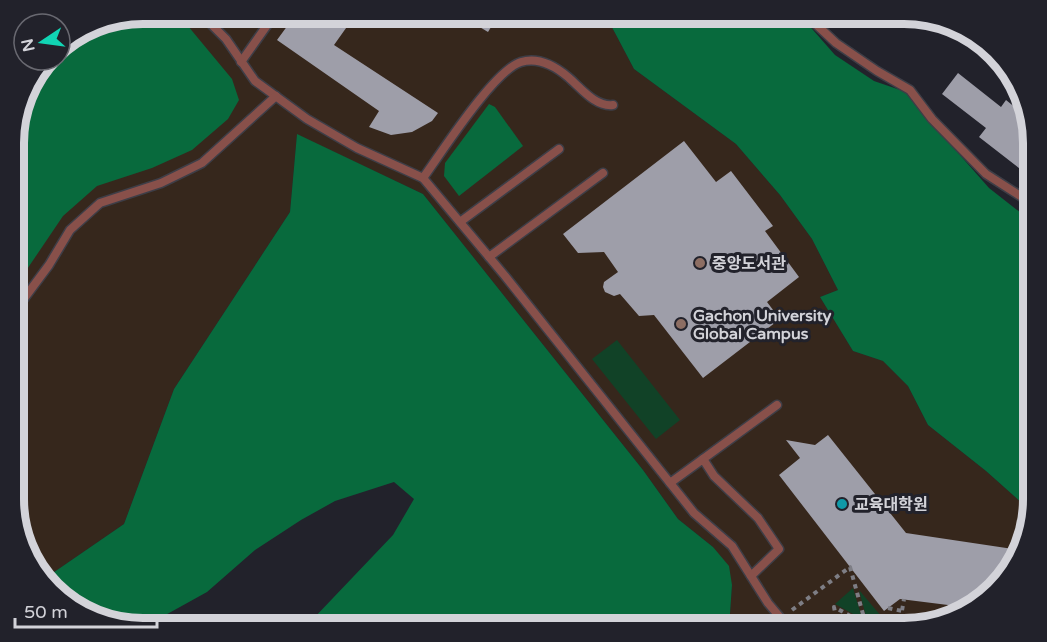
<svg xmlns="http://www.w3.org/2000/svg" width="1047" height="642" viewBox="0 0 1047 642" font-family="'Varela Round','Noto Sans KR',sans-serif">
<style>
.education{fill:#36271c}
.green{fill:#114227}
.forest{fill:#086a3d}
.building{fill:#9e9ea9}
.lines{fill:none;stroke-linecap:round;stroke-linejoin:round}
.lane-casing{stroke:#3e3e47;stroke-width:11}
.path{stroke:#7e7e85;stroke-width:4;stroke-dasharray:4.5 4.5;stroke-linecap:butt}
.lane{stroke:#88504a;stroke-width:8}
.education-dot{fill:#8d6e63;stroke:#22222b;stroke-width:2}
.culture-dot{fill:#0f9aa8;stroke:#22222b;stroke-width:2}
.labels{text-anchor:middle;stroke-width:6;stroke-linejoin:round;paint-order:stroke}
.poi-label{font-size:16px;font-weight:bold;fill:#d3d3d9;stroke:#22222b;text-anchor:start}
.rim{fill:none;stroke:#d3d3d9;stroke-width:8}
</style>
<rect width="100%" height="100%" fill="#22222b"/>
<polygon class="education" points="143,14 605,14 634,69 736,144 780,195 812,239 838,290 820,297 853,351 883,361 908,386 928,425 986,471 1023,504 1031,515 1012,571 969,611 912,628 729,628 732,585 713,547 678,519 643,470 423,194 297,135 290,212 174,389 124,524 44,579 35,571 15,516 15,126 27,85 46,60 60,60 60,44 94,23"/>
<g class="green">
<polygon points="617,340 680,420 656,439 592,359"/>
<polygon points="853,588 862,618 862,619 835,604"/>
<polygon points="859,590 881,616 886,628 869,628"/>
</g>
<g class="forest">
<polygon points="143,14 178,14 232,79 239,100 228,119 192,150 152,168 97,186 63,216 15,287 15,126 27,85 46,60 60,60 60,44 94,23"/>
<polygon points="605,14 799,14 835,55 874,81 909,93 923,113 989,188 1021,213 1033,219 1033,507 1031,515 1023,504 986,471 928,425 908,386 883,361 853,351 820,297 838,290 812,239 780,195 736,144 634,69"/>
<polygon points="489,104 495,107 523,146 459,196 444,176 445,163"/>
<polygon points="297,134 423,194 643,470 678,519 713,547 729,566 732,585 729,628 308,628 313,619 393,535 414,499 394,482 335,501 301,520 255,550 207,592 142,628 71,607 44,579 124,524 174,389 290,212"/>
</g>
<g class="building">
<polygon points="296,14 356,14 334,45 438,113 432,121 412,132 391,135 369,127 379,111 277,40"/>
<polygon points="458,14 499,14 488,32"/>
<polygon points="958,73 1001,107 1006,100 1028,118 1033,134 1033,179 979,137 986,128 942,94"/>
<polygon points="684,141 716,182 731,171 773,226 765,231 799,277 767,302 780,319 703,378 654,315 639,316 620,294 614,296 605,292 603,287 604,282 618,272 604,252 578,253 563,234"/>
<polygon points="828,435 906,533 1019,550 1012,571 972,608 900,599 884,611 779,475 800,458 786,440 815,445"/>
</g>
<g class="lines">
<defs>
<g id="lane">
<polyline points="201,14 226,39 255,81 307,119 357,148 423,178 505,276 694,513 732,546 768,603 789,628"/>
<polyline points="805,14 836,43 877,71 910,90 932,119 986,174 1033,204"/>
<polyline points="241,62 275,14"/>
<path d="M423,178C442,152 494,70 521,62C538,57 555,66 568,77C581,88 595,107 613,105"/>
<polyline points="460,222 559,149"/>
<polyline points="489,257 603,173"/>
<polyline points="15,309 20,304 49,265 70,230 100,203 161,183 202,163 276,96"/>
<polyline points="703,459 777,405"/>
<polyline points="670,483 703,459 714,476 758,518 779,549 751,576"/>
</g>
</defs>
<use href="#lane" class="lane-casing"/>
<g class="path">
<polyline points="888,608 902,611"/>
<polyline points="792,610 850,567 866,625"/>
<polyline points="838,628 834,607 865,624"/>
<polyline points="899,628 904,599"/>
</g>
<use href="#lane" class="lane"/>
</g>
<g class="education-dot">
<circle cx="700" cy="263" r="6"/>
<circle cx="681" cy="324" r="6"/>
</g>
<circle class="culture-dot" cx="842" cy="504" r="6"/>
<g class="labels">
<g class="poi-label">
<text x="712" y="269">중앙도서관</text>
<text x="693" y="321">Gachon University<tspan x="693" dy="18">Global Campus</tspan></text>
<text x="854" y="510">교육대학원</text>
</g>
</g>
<path d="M0 0H1047V642H0ZM143 24H904A119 119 0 0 1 1023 143V499A119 119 0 0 1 904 618H143A119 119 0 0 1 24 499V143A119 119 0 0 1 143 24Z" fill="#22222b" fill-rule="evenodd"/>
<path class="rim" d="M143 24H904A119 119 0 0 1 1023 143V499A119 119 0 0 1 904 618H143A119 119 0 0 1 24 499V143A119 119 0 0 1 143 24Z"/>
<g transform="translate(42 42) rotate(257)"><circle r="28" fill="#22222b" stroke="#696971" stroke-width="1.5"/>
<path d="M0-4.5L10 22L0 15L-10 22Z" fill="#11d5b4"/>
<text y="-9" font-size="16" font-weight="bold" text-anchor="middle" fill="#d3d3d9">N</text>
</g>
<path d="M15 618v9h142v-9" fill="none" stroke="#d3d3d9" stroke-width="3"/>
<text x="24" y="618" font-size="18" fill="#d3d3d9" stroke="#22222b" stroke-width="4.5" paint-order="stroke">50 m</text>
</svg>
